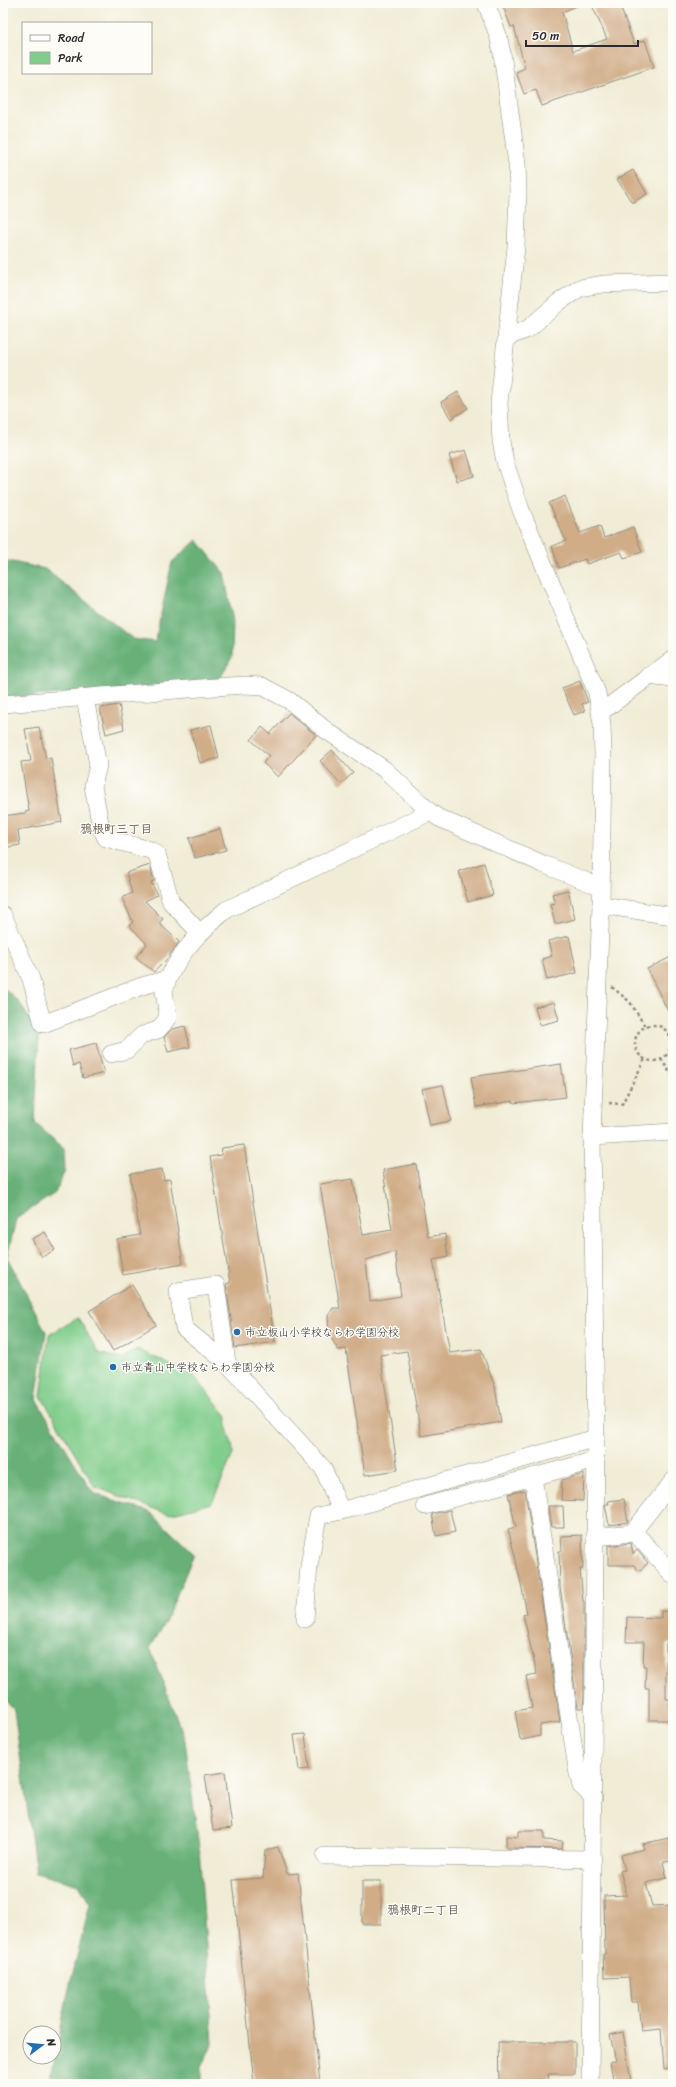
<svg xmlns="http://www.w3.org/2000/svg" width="676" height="2087" viewBox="0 0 676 2087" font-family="Sriracha,'Klee One',sans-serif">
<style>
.green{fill:#81cd8c;stroke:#567c5c}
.forest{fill:#68b078;stroke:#4a6e52}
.building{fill:#d0ac87;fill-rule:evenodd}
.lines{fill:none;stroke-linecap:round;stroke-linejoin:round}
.minor-casing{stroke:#8e8c80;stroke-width:18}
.path{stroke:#8e8c80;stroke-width:2.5;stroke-dasharray:3 3;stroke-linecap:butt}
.minor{stroke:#fff;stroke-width:17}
.poi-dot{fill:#1f6fb2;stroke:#fdfcf7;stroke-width:1.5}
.labels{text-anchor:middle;stroke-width:3;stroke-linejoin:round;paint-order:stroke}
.poi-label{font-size:11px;fill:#2b2b2b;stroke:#fdfcf7;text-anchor:start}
.neighbourhood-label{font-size:12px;font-weight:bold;fill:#65584b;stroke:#fdfcf7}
</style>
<rect width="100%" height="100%" fill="#fdfcf7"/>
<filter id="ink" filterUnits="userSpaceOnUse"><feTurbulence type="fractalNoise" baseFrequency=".025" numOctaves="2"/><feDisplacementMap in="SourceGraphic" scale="8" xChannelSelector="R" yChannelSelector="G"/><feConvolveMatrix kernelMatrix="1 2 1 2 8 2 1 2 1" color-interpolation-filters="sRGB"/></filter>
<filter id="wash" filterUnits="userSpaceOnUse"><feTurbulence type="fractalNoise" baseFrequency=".012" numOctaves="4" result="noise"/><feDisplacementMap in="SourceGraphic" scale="16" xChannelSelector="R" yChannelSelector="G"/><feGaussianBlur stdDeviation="0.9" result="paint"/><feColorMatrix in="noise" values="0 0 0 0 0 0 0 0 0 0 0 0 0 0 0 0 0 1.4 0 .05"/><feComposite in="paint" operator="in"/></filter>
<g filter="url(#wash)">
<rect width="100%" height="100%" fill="#f0ecd5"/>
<path class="green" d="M78,1318L99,1353L122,1359L137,1349L175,1367L190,1371L227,1416C225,1435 233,1438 233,1454L212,1503L168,1514L95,1487L41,1396L49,1335Z"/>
<g class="forest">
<polygon points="197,540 224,573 233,621 232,657 218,682 3,698 3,560 45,569 133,639 155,642 172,562"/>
<polygon points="3,987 20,1003 39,1036 35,1123 64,1149 65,1171 55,1193 16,1219 7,1257 46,1332 36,1399 93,1493 150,1512 194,1554 165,1623 150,1648 185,1740 199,1848 213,2044 202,2064 202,2084 50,2084 67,1997 90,1904 79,1885 36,1873 14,1710 3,1698"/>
</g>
<g id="blocks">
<g class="building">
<polygon points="502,3 584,3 562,12 573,51 607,39 591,3 619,3 634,44 645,40 654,67 542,106 536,90 524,94 516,72 525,68 514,26 511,27"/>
<polygon points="633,170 647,194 632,203 617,179"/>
<polygon points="458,392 468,408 451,419 441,402"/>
<polygon points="466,450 474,476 457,481 449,455"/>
<polygon points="565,496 580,533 600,526 604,538 633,527 642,552 624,558 621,552 587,564 585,559 559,568 552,546 566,541 549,503"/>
<polygon points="580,681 588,702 582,704 585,711 574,715 562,688"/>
<polygon points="119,705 124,729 106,734 100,708"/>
<polygon points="289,713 316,735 278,777 263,763 269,756 251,740 262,727 270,734"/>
<polygon points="211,725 219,758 200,763 190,730"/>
<polygon points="39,727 46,759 51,758 62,822 18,830 20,845 3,848 3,816 25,813 25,812 29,811 21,762 31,761 25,729"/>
<polygon points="332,750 353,773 341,784 320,761"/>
<polygon points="220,829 226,850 195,858 189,838"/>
<polygon points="484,863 493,895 468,902 459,871"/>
<polygon points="150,865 154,881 151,882 157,895 145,901 163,919 159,923 179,942 167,959 154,972 136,957 147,944 129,925 133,922 122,898 132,893 126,873"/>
<polygon points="568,890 575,919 555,924 550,904 555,903 552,894"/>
<polygon points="569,936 577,973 547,980 542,959 552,956 548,941"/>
<polygon points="673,956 673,1021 647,969"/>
<polygon points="554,1002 559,1020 540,1025 535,1007"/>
<polygon points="185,1026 190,1047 168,1052 164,1037 172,1029"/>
<polygon points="96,1043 104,1073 83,1078 79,1064 73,1066 69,1050"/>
<polygon points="561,1064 566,1097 514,1103 513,1101 476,1107 471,1077"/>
<polygon points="443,1085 451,1121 430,1125 422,1089"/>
<polygon points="244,1145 275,1342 235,1348 226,1284 230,1283 210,1157 221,1155 222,1148"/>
<path d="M416,1164L428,1237L445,1234L448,1257L433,1260L450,1353L481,1349L495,1387L501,1422L421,1436L407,1351L380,1355L398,1470L365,1475L346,1349L338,1350L329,1334L328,1316L333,1308H340L320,1184L353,1179L363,1235L392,1230L383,1170ZM395,1251L401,1296L370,1301L366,1260Z"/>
<polygon points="162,1169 164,1180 170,1179 183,1264 123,1275 117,1239 140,1235 130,1174"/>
<polygon points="45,1232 55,1250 42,1257 32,1239"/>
<polygon points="132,1285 156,1325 113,1351 89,1311"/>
<polygon points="584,1474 583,1501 561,1500 562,1480"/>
<polygon points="525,1490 560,1722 540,1725 540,1736 522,1740 520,1739 515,1711 532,1708 526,1676 537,1674 523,1614 527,1613 516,1560 508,1529 516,1527 508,1494"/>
<polygon points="624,1499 628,1522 609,1525 605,1504 609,1504 608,1501"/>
<polygon points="548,1506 563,1506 564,1527 551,1527"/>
<polygon points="450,1510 455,1532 436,1536 432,1514"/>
<polygon points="582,1535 583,1569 580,1569 583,1601 584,1601 584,1696 583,1708 578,1708 560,1587 559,1551 562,1551 561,1536"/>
<polygon points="631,1543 633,1554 637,1550 648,1563 639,1571 634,1565 608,1565 608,1546"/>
<polygon points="661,1611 673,1612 673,1643 666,1643 666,1699 670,1699 670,1720 649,1720 649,1688 645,1688 646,1666 643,1666 644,1642 626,1642 627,1617 661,1618"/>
<polygon points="305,1734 309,1769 299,1770 294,1735"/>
<polygon points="225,1772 232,1828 213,1830 205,1775"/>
<polygon points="518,1831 544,1831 544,1840 563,1841 562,1849 506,1848 506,1836 518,1837"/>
<polygon points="673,1837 673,1861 663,1862 667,1878 646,1883 652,1906 673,1905 673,2068 664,2069 661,2029 641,2031 638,2002 631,2002 629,1977 604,1978 603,1954 605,1954 604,1896 627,1895 620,1871 625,1870 621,1855 644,1849 642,1844"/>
<polygon points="278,1847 287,1874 298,1873 320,2084 254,2084 233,1880 263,1878 265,1850"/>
<rect x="362" y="1881" width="19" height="43"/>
<polygon points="623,2032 631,2081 614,2084 610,2062 616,2061 610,2035"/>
<polygon points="498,2042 575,2042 575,2074 548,2074 549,2083 499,2084"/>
</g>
</g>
</g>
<g filter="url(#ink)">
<use href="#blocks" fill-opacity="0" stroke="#8e8c80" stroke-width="1"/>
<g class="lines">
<defs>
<g id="minor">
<polyline points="486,3 498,35 502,53 517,164 518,192 516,247 499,403 501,441 505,462 521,510 597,693 602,724 603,755 601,905 592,1137 596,1438 590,2084"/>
<polyline points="507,337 528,329 559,302 580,288 603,284 673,282"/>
<polyline points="648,676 673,679"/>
<polyline points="85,698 98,765 93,786 101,828 106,838 150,850 157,854 171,902 199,932"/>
<polyline points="3,704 201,688 245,685 262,686 290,701 327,731 384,769 430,812 439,818 543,864 600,887"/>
<polyline points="601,712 673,659"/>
<polyline points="601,905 673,916"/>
<path d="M3,915L31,979L43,1024L142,986L168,979C182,949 201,931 226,910L430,812"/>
<polyline points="111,1054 127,1050 142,1035 158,1030 164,1023 168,1017 164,991 168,979"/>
<polyline points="592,1137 673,1132"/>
<polyline points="227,1363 216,1285 178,1291 184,1328 227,1363 323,1468 341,1511"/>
<polyline points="533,1477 577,1769 581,1786 594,1798"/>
<polyline points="425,1506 596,1460"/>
<polyline points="632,1533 673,1481"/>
<polyline points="595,1537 632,1533 637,1535 673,1575"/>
<polyline points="305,1619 309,1566 318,1516 341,1511 596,1438"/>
<polyline points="325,1856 593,1859"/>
</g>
</defs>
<use href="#minor" class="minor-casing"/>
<g class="path">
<polyline points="612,987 630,1002 645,1026"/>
<circle cx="653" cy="1043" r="18"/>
<polyline points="661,1059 673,1077"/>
<polyline points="609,1103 622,1104 645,1059"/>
</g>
<use href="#minor" class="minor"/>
</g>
</g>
<g class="poi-dot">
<circle cx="237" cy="1332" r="4"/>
<circle cx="113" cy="1367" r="4"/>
</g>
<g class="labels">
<g class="poi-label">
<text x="245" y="1336">市立板山小学校ならわ学園分校</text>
<text x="121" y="1371">市立青山中学校ならわ学園分校</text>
</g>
<g class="neighbourhood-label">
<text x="116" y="833">鴉根町三丁目</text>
<text x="423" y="1914">鴉根町二丁目</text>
</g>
</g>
<rect width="676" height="2087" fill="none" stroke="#fdfcf7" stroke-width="16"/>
<rect x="22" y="22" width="130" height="52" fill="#fdfcf7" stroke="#a9a8a5"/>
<rect x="30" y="35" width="20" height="6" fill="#ffffff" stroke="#a9a8a5"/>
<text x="58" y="42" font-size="12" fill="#2b2b2b">Road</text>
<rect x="30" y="52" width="20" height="12" fill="#81cd8c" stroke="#a9a8a5"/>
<text x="58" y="62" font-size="12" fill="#2b2b2b">Park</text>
<g transform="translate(42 2045) rotate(74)"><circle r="19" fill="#fdfcf7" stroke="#a9a8a5"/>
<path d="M0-3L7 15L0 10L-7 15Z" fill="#1f6fb2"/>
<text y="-6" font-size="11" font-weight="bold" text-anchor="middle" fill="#2b2b2b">N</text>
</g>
<path d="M526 40v6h112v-6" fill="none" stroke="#2b2b2b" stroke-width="2"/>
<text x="532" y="40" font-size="12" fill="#2b2b2b" stroke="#fdfcf7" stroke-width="3" paint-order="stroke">50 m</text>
</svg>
